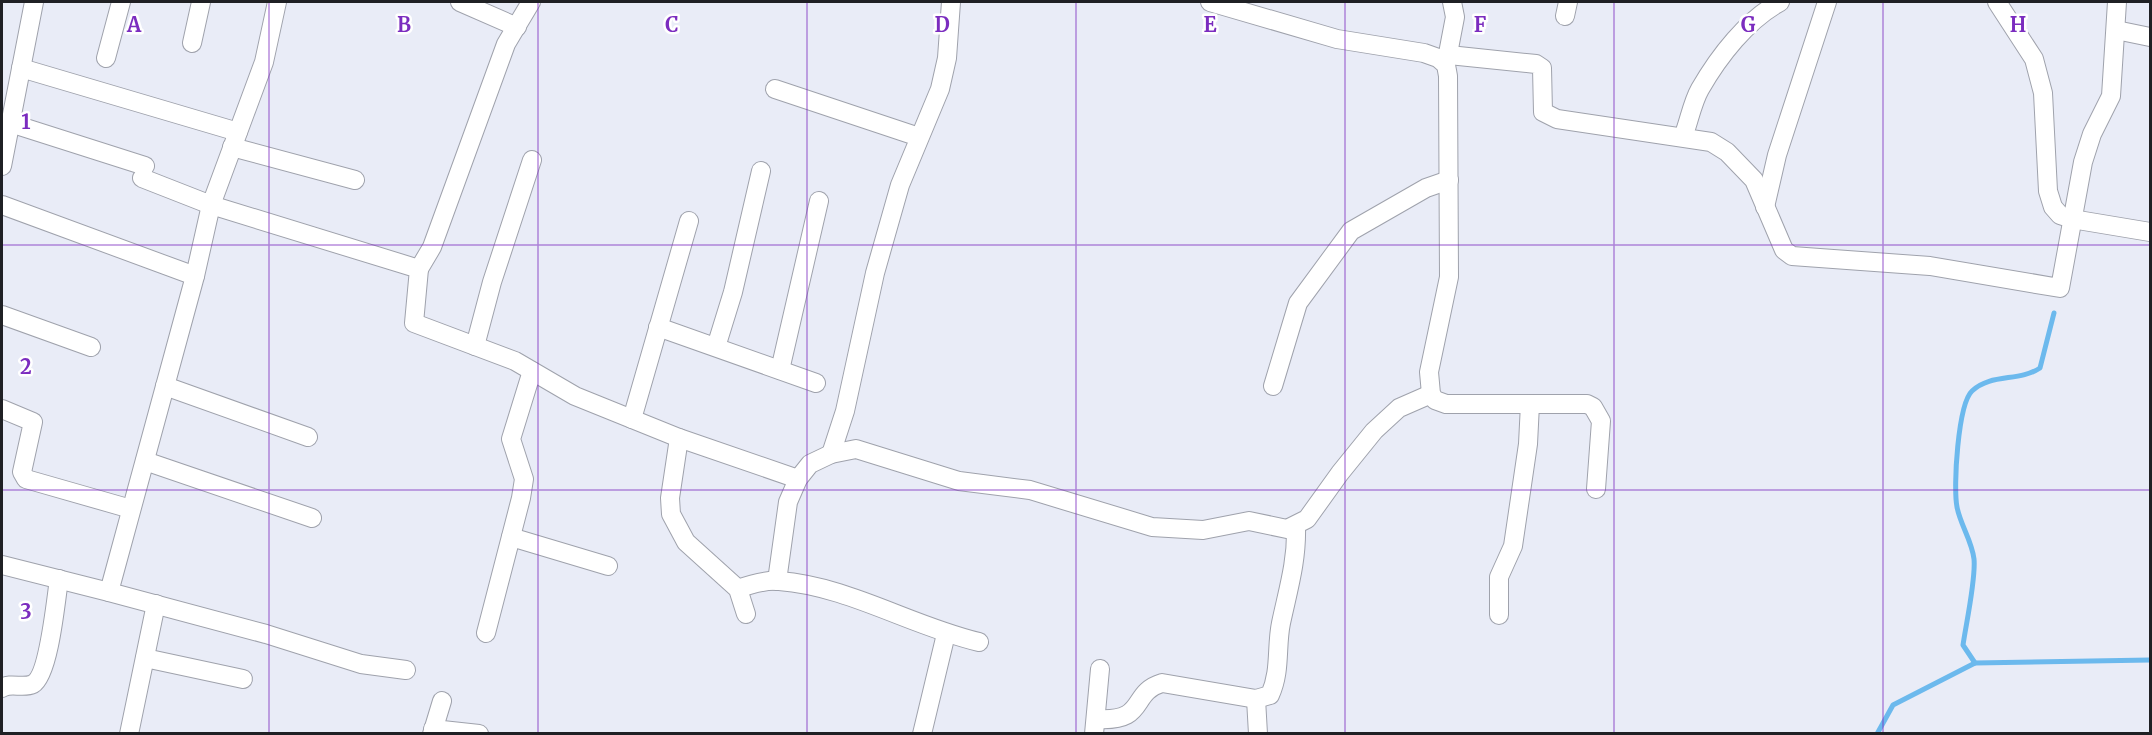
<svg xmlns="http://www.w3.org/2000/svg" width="2152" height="735" viewBox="0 0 2152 735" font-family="Merriweather,serif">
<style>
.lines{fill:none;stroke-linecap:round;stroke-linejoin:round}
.stream{stroke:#6cb9ed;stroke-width:5}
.street-casing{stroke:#9fa2ac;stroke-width:20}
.street{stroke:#fff;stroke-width:18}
.grid{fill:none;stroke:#7b2cbf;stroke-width:1.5;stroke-opacity:0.55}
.grid-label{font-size:20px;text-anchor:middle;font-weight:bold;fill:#7b2cbf;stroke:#fff;stroke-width:5;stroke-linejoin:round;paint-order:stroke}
</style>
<rect width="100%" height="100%" fill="#e9ecf7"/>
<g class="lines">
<g class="stream">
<path d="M1975,663L1963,645C1966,624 1976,579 1974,559C1972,541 1960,524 1957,507C1953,487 1958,404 1972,391C1991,373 2019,382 2040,368L2054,313"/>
<polyline points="1877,734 1893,705 1975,663 2150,660"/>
</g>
<defs>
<g id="street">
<polyline points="460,2 517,27"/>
<polyline points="1210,2 1337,39 1424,53 1438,58 1446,65 1448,76 1449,277 1429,372 1431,394 1435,400 1446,404 1587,404 1593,407 1601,421 1596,489"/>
<polyline points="1997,2 2034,59 2043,93 2048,191 2053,207 2060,215 2072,219 2150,232"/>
<polyline points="1565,16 1568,2"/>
<polyline points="2116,30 2150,37"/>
<polyline points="192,43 201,2"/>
<polyline points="1449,55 1536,64 1542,68 1543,112 1557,119 1711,142 1727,152 1754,180 1784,250 1792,256 1930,266 2060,288 2083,162 2092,134 2111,96 2117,2"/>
<polyline points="106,58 121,2"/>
<polyline points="1446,64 1455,17 1452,2"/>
<polyline points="21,68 238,132"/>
<polyline points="775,89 919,137"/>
<polyline points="10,123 145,166"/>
<path d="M1683,137C1689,122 1692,103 1700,89C1719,56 1747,20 1780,2"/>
<polyline points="232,147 355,180"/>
<polyline points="2,166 34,2"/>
<polyline points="142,178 211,205 264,62 277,2"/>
<polyline points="2,205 195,276 109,592 266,634 361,664 406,670"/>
<polyline points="1765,207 1777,155 1827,2"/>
<polyline points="419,269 432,247 506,44 531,2"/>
<polyline points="195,276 211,205 419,269 414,323 515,361 575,396 679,438 798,479"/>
<polyline points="2,315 91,347"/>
<polyline points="658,327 816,383"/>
<polyline points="475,346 492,282 532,160"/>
<polyline points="716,347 733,292 761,171"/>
<polyline points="780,370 819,201"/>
<polyline points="165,386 308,437"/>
<polyline points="1273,386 1298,303 1351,231 1426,188 1449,180"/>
<polyline points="2,409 33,422 22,472 26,479 131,509"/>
<polyline points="632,419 689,221"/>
<polyline points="679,438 670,498 671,514 686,542 738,589 746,614"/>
<polyline points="831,454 845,411 875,273 900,185 940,89 947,58 951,2"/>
<polyline points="145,461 312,518"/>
<polyline points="511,537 608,566"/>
<polyline points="2,565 109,592"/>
<polyline points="777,581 788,502 798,479 810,464 831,454 856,449 959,481 1030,490 1152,527 1203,530 1249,521 1287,529 1307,519 1340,473 1374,431 1399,408 1431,394"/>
<path d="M738,589C751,584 765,580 779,581C848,586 911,626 979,642"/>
<polyline points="1499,615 1499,577 1513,546 1528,444 1530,404"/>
<polyline points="486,633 521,498 524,479 511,439 532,371"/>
<polyline points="145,658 243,679"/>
<path d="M2,688C11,682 23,689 33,684C49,675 56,599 59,579"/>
<polyline points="1256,699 1258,734"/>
<path d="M1097,719C1148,722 1129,693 1162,683L1256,699L1270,695C1281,671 1276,647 1281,623C1288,590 1297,561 1296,527"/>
<polyline points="433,729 479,734"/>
<polyline points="129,734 156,604"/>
<polyline points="432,734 442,701"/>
<polyline points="922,734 946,634"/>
<polyline points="1094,734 1100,669"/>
</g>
</defs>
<use href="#street" class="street-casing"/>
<use href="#street" class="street"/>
</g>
<path class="grid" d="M269,2V734M538,2V734M807,2V734M1076,2V734M1345,2V734M1614,2V734M1883,2V734M2,245H2150M2,490H2150"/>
<g class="grid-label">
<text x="134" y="32">A</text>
<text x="404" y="32">B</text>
<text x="672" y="32">C</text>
<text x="942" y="32">D</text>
<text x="1210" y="32">E</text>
<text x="1480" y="32">F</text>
<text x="1748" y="32">G</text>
<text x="2018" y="32">H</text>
<text x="26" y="129">1</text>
<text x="26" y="374">2</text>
<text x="26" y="619">3</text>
</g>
<rect width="2152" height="735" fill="none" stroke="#1f2024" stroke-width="6"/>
</svg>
